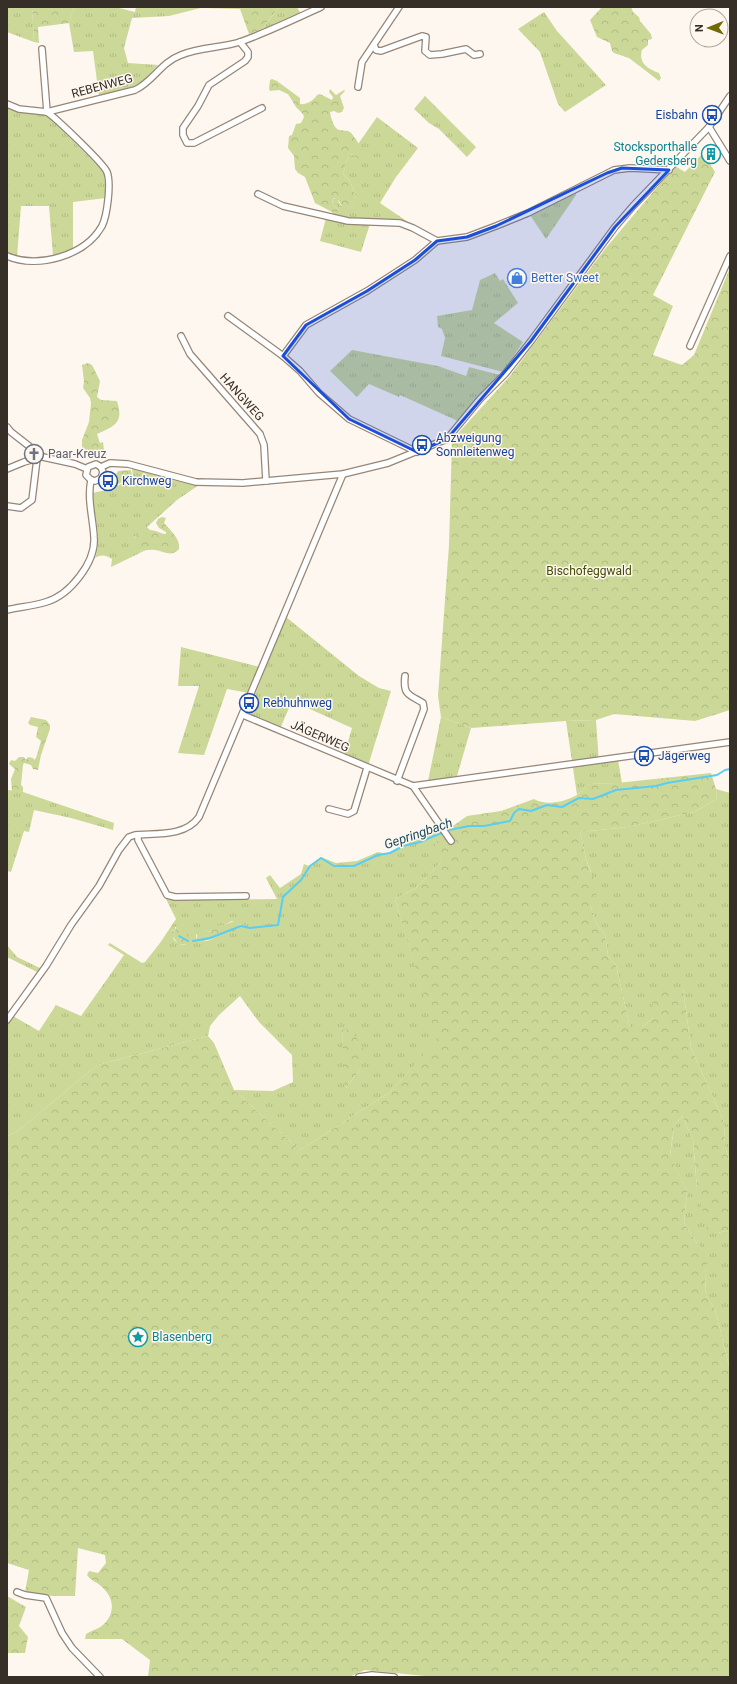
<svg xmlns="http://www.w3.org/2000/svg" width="737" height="1684" viewBox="0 0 737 1684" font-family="Roboto,sans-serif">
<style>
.grass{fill:url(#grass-tufts);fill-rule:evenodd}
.forest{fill:url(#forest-crowns)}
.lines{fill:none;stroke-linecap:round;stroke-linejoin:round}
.stream{stroke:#59cef5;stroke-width:2}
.minor-casing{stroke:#968676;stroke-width:8}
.minor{stroke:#fff;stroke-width:5.5}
.marked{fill:#1d4ed8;fill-opacity:0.2;stroke:#1d4ed8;stroke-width:3;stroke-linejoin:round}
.labels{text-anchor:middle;stroke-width:3;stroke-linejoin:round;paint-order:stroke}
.street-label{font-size:12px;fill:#352f28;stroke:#fef7f0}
.transit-label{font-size:12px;fill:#164399;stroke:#fef7f0;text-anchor:start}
.culture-label{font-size:12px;fill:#0d838f;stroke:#fef7f0;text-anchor:end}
.shop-label{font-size:12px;fill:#366cbe;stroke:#fef7f0;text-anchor:start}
.worship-label{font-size:12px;fill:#5b616d;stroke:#fef7f0;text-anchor:start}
.park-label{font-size:12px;fill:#464d05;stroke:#fef7f0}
.water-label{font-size:13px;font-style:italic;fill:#1a4c5c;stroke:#fef7f0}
</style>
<defs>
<pattern id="grass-tufts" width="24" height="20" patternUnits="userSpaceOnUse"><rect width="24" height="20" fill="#ccd897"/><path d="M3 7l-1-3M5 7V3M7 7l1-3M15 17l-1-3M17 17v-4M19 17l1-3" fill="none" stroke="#b0ba82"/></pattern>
<pattern id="forest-crowns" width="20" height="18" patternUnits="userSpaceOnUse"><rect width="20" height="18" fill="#ccd897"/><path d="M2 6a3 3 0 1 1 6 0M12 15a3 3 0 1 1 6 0" fill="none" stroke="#b0ba82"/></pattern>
</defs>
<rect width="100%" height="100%" fill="#fef7f0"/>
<g class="grass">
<polygon points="7,7 32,7 34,42 7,32"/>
<polygon points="74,7 115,7 135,12 136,7 243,7 240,9 201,8 169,16 132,18 124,48 128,63 158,65 144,80 134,86 99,96 93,51 74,52 69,23"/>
<polygon points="279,7 297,7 302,16 262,29"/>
<polygon points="544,12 557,31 606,85 565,112 558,104 540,52 518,29"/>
<polygon points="425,96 476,147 467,157 439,129 429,123 414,109"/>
<polygon points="7,106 24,112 46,114 104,172 106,198 73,202 73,249 53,256 49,206 21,206 17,257 7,253"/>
<path d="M377,117L418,148L396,177L380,203L408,222L407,224L356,221L335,217L334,214H337L339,210L333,205L332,198L337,199L341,206H352L356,197L350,181L343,174C346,167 345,159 352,154L358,159L362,150L358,144Z"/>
<polygon points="576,192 576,195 546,239 530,215"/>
<polygon points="326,218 352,224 370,224 361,252 320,241"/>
<polygon points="495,273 500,281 503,279 518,303 494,323 523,342 503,372 441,356 445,338 442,329 438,327 437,316 472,310 480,280"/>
<polygon points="352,350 438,366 466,376 469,367 500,375 477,397 458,421 400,395 399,397 369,384 357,397 330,371"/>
<path d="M132,468L172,480L199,485L177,500L147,527L150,530L134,537L136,551L146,550L111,567L112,559C106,555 101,554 95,558C103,538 93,513 92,493C105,491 124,485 133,476Z"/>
<polygon points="286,617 359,676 379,688 391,691 368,766 344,755 352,728 292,701 280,729 250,716 248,712"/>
<polygon points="181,647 260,667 249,693 227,689 204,755 178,753 199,686 178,686"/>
<polygon points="441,717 471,728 457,776 428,781"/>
<polygon points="596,720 599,763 618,760 622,783 589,784 577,795 566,721"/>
<polygon points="716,789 730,793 730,1164 725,1146 724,1122 691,1048 683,988 653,1018 642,1027 630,1027 616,965 608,956 605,934 597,925 590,905 591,872 586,859 580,832 628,827 694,812 717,799"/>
<polygon points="7,790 20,791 114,823 113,830 71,818 34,810 29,832 24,831 11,872 7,871"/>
<path d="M438,826L443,833L441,862L416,888L395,899L438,1040L390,1092L300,1150L234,1090L273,1091L293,1082L292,1055L259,1022L240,996L219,1015L210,1026L208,1036L97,1065L18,1131L7,1136V1023L13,1016L39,1031L56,1005L81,1016L124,955L108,945L110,943L142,963L145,962L160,943L176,919L164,895L168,898L175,900L277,899L266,878L270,875L280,888L301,874L304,864L309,866L321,857L336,863L357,861L378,852L388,854ZM232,921L244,926L207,941L193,942L196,940V935L205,930L210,932L219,926L224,925ZM180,925H184L187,944C178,946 172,940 171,931L176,930L175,927ZM342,1030L360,1070L346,1088Z"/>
<polygon points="7,945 17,957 42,969 39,973 7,957"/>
<polygon points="682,1116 693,1140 697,1189 718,1233 730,1230 730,1370 715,1309 706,1296 705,1273 708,1257 696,1242 684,1223 687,1191 670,1156 674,1127"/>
</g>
<g class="forest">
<polygon points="32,7 74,7 69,23 38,27 39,43 34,42"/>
<polygon points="243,7 279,7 262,29 249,34 240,9"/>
<path d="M602,7H631L633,12L639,17L640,21L651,34L652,39L648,40V45L642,50C638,64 649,69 659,73L661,78L659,81L629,58L614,53L612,51L610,43L597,37L590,20Z"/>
<path d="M272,79L277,81L300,98V104C307,105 314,100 317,95L320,94L332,100L333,97L329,92L330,89L336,95L344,90L345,91L340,96L344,108L342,112L338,113L334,111L330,112C331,118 334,130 340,130C344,131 346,130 350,132C353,134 366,154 367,159L366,160L358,159L352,154C345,159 346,167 343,174L350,181L356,197L351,210H344L339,201L334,198H332L333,205L339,210L337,214H334L332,212L315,203L305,177L298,173L295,169L294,156L288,148L289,136L292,135L296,124L301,123L304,117L303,114L296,107L288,94L279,90L270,91L269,89L270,80Z"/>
<polygon points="703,153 715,172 653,295 673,306 653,355 682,365 694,355 730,268 730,710 695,721 614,714 596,720 566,721 471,728 441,717 438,696 449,545 452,440 510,376 605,249 675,166 685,172"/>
<path d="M88,363L92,365L100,381L97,397L101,400L117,401C124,423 115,426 97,434L100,443L103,442L104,450L102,452H94L88,456L85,455L82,446V440L89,422L91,403L90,398L83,388L84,381L82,365Z"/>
<polygon points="131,470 132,475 129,479 118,484 111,482 118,471"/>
<path d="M162,517L166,518L164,523C170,530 181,539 179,549C171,558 164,551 155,550C149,549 142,551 136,551L132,545C133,536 141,529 150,530C156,530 161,534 166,534V532L159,528L156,523L158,519Z"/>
<polygon points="31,717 46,720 50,725 50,729 41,755 38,770 33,769 31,765 24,763 23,765 21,785 23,787 23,792 12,791 11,779 15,769 9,764 11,760 15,761 19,757 24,757 26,760 28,757 33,758 34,760 36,758 41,741 36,737 38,727 30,725 28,723"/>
<path d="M711,773L716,789L717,799L694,812L628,827L580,832L586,859L598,892L590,905L597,925L605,934L608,956L616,965L630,1027H642L653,1018L652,992L683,988L691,1048L724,1122L725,1146L730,1164V1230L718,1233L707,1229L697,1189L693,1140L682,1116L674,1127L670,1155L687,1191L684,1223L696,1242L709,1257L705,1273L706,1296L715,1309L730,1370V1677H435L365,1670L349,1677H148L150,1660L122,1639H85L86,1634C92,1630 100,1629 105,1623C116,1611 113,1597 102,1587C97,1582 91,1581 87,1575L89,1571L98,1573L106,1563L105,1555L78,1548L75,1596H52L25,1592L29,1570L7,1563V1136L18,1131L97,1065L208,1036L214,1043L234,1090L300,1150L390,1092L437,1040L395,899L416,888L441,862L432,850L443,833L467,816L501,811L534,799C546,806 565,802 577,795C581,792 585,787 589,784L617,783Z"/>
<path d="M237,920L240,925L244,926C236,931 199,945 192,942L196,940L198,931L205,930L210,932L219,925H224Z"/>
<polygon points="178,923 185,926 188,940 187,944 178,944 174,938 170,937 170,932 176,930 176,925"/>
<polygon points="351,1029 365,1052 360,1070 345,1089 342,1030"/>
<polygon points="7,1596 26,1607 19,1626 28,1637 25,1653 7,1653"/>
</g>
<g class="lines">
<g class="stream">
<polyline points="179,936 188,941"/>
<polyline points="193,941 210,938 241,926 250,928 278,925 283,897 301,880 310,866 321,858 334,866 354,866 378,855 390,853 403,846 420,842 449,830 469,826 484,826 510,821 514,813 519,809 531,811 547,805 562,807 579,798 593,799 616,790 656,786 667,783 717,775 725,770 730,769"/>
</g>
<defs>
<g id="minor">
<polyline points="240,42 248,52 248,57 245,61 209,85 198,106 183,128 183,135 187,143 194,143 262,108"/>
<polyline points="374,45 376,50 381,51 422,36 426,37 425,51 430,55 442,54 466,49 474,55 480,54"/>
<polyline points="42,49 47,112"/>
<polyline points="358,87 362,62 399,7"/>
<path d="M7,104L19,109L47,112L135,90C154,81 160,63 181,55C199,47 221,48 240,42C268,32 295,19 321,7"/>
<polyline points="709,127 730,161"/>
<polyline points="258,194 283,206 348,221 400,223 413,228 437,241"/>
<path d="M7,256C38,269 85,256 102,226C106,218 107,209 108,200C109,191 110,180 107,172C104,164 57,119 47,112"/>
<polyline points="228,316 283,356 300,371 319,393 349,419 417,452"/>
<polyline points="181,336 190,354 260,434 264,445 266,481"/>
<polyline points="690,346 730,256"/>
<polyline points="283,356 306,325 367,291 415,260 437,241 467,237 496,226 528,213 614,170 630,168 669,170"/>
<polyline points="7,427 11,432 43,457 75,464 87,469"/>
<polyline points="101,467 110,463 128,464 196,482 243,483 343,474 388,463 447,439 480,399 505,374 531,341 615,227 633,206 709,127 730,96"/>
<polyline points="7,469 24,462 38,458"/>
<polyline points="91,480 86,475 88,467 96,464 101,467"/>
<polyline points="91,480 95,481 101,478 103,472 101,467"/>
<polyline points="7,506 21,508 32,500 37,459"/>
<path d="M7,610C20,607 33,606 46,602C70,595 96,562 94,537C93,518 87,499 91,480"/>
<polyline points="243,715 413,786 730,742"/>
<path d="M397,781L424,709L423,703C408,694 403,695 405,676"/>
<polyline points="413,786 451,841"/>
<polyline points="329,809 348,814 354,811 367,768"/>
<polyline points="138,835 138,840 167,895 175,897 246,896"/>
<path d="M7,1020L46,966L71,925L99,886L119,850L129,837L135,835C156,833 185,837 199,817L343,474"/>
<polyline points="17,1592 25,1595 46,1598 62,1633 72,1648 100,1677"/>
<polyline points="359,1677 372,1675 394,1677"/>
</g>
</defs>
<use href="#minor" class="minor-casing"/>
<use href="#minor" class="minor"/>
</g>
<path class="marked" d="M622,168L669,170L615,227L531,341L447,439L417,452L349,419L283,356L306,325L367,291L415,260L437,241L467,237L496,226L607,173Z"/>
<defs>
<symbol id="bus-ring" viewBox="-11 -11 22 22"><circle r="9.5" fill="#fef7f0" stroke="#1a4fb4" stroke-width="1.5"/><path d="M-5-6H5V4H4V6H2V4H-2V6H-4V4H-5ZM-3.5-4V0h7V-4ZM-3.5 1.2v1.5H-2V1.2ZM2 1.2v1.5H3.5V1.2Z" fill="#1a4fb4"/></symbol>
<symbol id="building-ring" viewBox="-11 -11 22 22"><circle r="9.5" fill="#fef7f0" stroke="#0f9aa8" stroke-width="1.5"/><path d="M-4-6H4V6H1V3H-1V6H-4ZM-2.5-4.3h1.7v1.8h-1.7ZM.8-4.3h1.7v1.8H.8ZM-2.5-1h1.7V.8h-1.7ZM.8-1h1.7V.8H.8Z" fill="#0f9aa8"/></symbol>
<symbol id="shop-ring" viewBox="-11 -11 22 22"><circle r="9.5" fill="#fef7f0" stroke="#3f7fe0" stroke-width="1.5"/><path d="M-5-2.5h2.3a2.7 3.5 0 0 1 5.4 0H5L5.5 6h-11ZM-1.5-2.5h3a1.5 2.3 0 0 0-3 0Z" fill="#3f7fe0"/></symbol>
<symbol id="church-ring" viewBox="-11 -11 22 22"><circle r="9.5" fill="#fef7f0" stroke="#6b7280" stroke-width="1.5"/><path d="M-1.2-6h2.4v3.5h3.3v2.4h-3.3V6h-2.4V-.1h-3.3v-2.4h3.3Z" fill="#6b7280"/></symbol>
<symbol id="sight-ring" viewBox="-11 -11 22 22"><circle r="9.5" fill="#fef7f0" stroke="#0f9aa8" stroke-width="1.5"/><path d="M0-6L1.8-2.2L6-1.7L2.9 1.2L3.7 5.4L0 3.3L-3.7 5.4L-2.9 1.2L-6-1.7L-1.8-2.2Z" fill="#0f9aa8"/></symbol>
</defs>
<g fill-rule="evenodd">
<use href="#bus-ring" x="701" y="104" width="22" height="22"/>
<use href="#building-ring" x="700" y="143" width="22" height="22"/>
<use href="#shop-ring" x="506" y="267" width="22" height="22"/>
<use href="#bus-ring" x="411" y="434" width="22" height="22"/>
<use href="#church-ring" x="23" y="443" width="22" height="22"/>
<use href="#bus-ring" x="97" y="470" width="22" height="22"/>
<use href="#bus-ring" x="238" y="692" width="22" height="22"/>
<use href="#bus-ring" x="633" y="745" width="22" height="22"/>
<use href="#sight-ring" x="127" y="1326" width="22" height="22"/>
</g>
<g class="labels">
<g class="street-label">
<text transform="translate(102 86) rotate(-15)" y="4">REBENWEG</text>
<text transform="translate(242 397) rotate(48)" y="4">HANGWEG</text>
<text transform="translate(320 736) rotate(23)" y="4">JÄGERWEG</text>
</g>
<g class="transit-label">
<text x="698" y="119" text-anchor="end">Eisbahn</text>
<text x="436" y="442">Abzweigung<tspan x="436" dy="14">Sonnleitenweg</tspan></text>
<text x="122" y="485">Kirchweg</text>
<text x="263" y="707">Rebhuhnweg</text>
<text x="658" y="760">Jägerweg</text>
</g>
<g class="culture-label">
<text x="697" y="151">Stocksporthalle<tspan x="697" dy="14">Gedersberg</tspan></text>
<text x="152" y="1341" text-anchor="start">Blasenberg</text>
</g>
<g class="shop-label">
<text x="531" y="282">Better Sweet</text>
</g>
<g class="worship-label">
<text x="48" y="458">Paar-Kreuz</text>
</g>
<g class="park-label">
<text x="589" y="575">Bischofeggwald</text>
</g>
<g class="water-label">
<text transform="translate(418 833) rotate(-19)" y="5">Gepringbach</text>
</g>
</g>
<rect width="737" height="1684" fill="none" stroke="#352f28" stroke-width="16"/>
<g transform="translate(709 28) rotate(269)"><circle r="19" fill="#fef7f0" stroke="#aea7a0"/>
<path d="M0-3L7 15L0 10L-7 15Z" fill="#716902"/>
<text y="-6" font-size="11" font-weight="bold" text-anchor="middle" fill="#352f28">N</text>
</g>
</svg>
